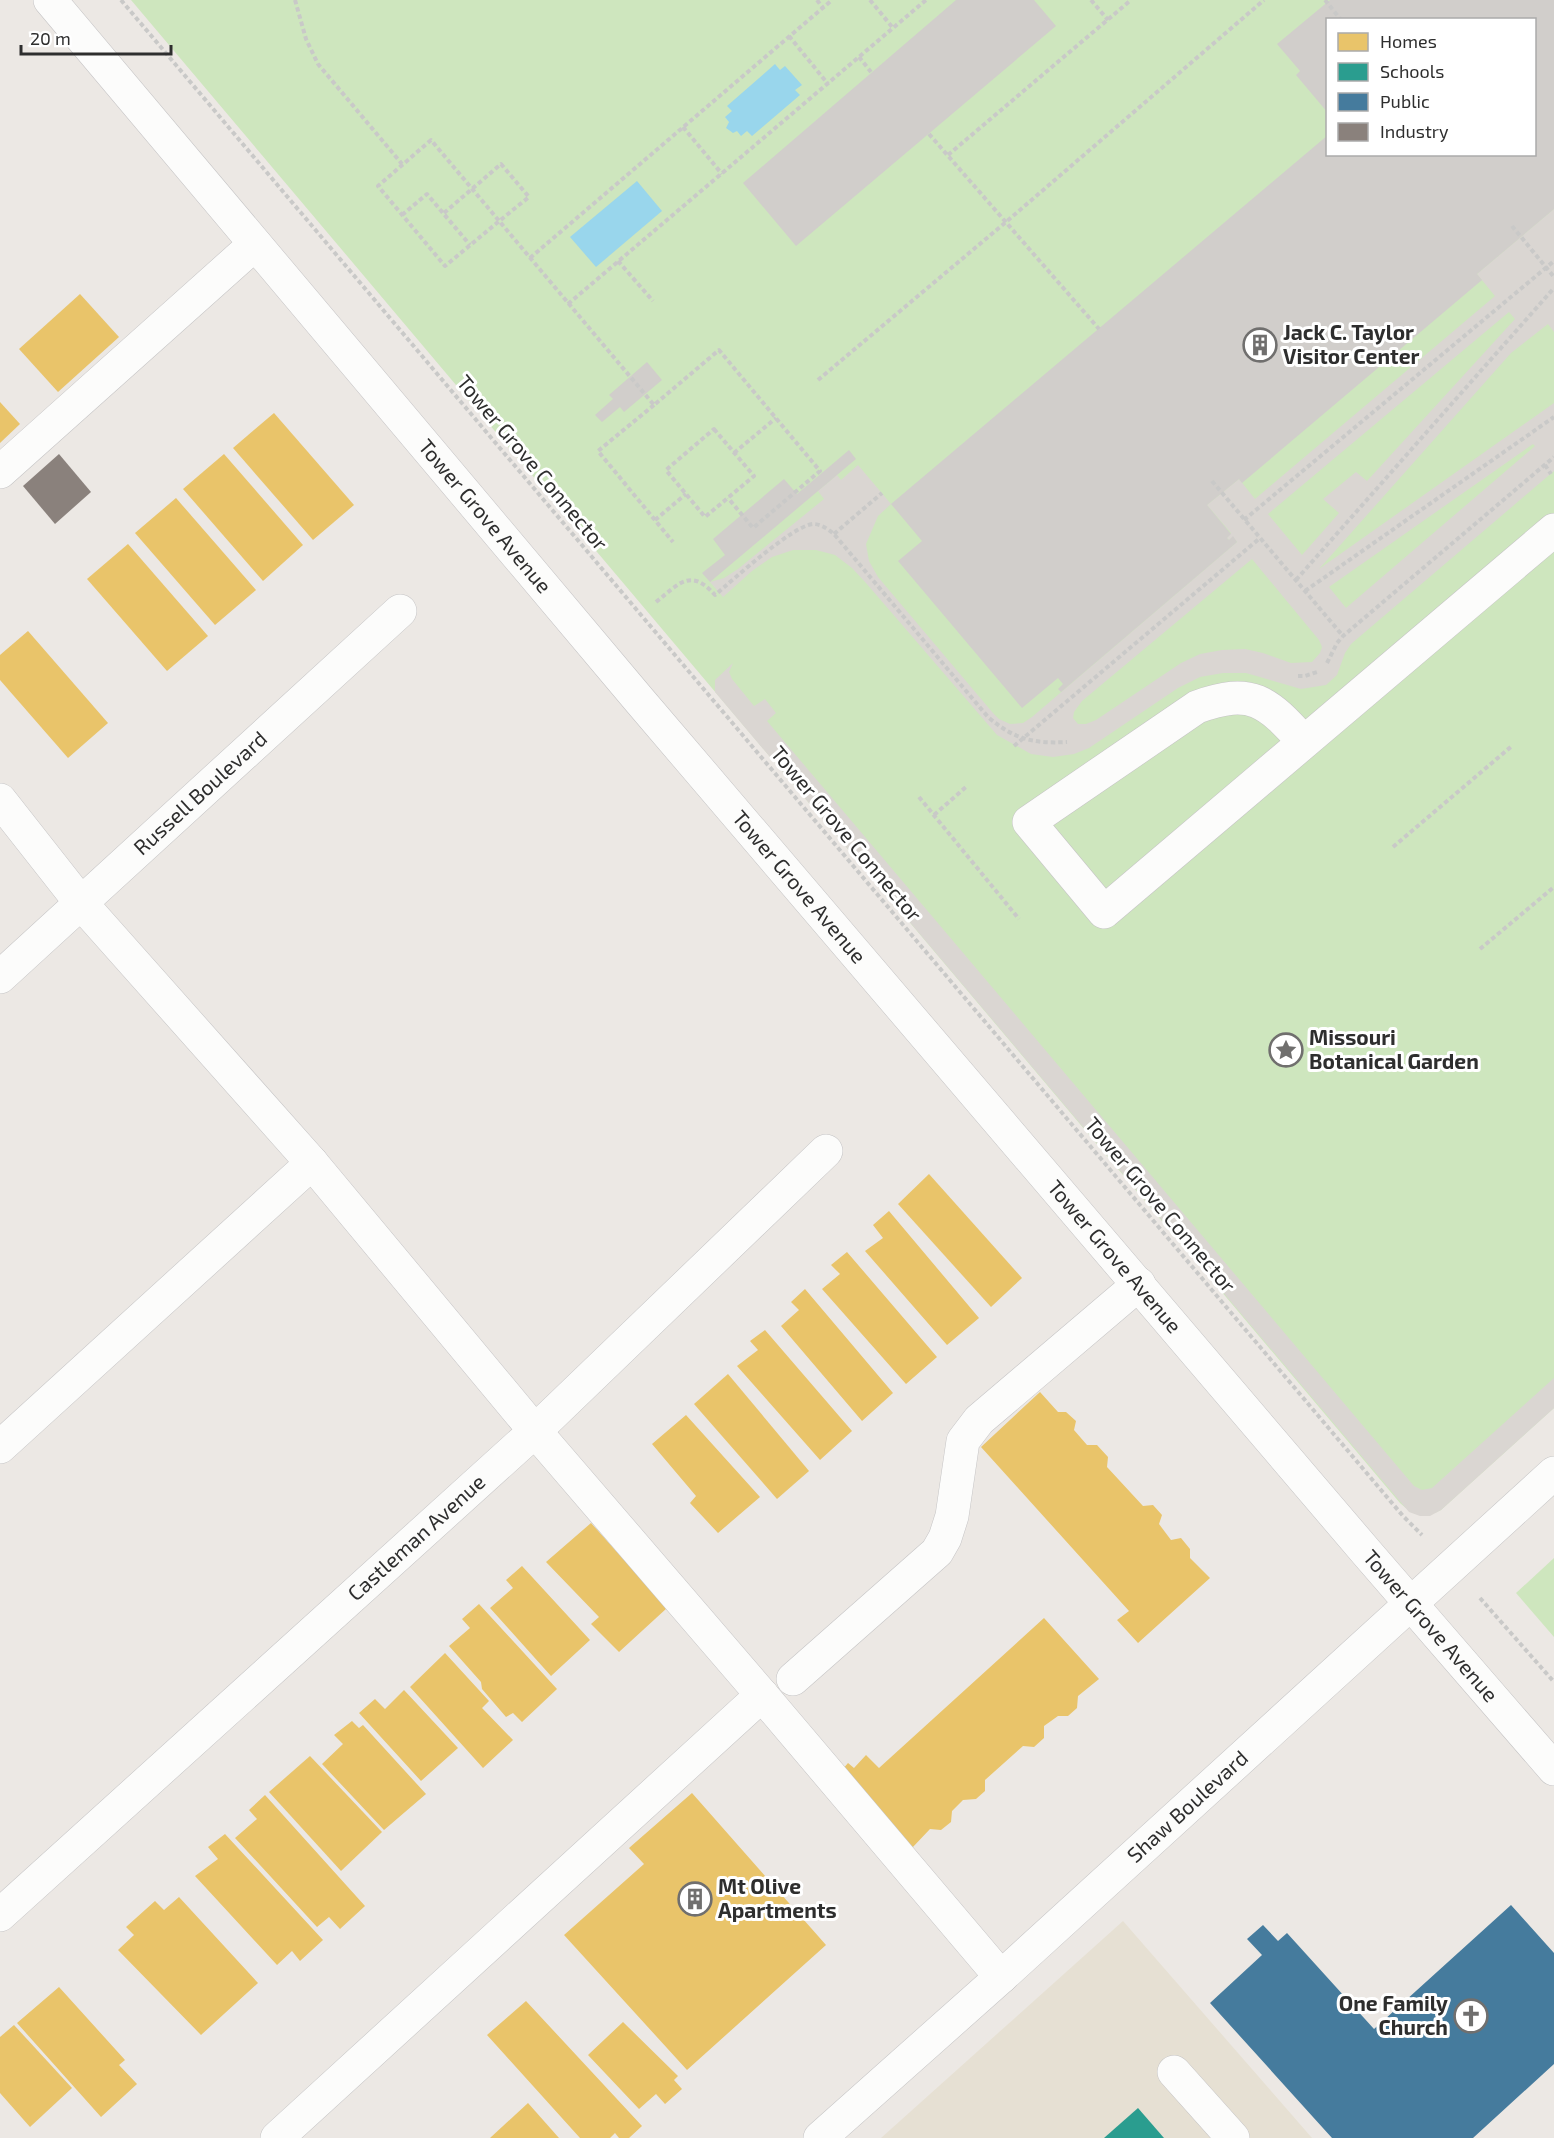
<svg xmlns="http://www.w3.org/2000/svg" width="1554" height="2138" viewBox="0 0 1554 2138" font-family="'Exo 2',sans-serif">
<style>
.education{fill:#e6e0d3}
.green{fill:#cee6be;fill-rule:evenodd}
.plaza{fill:#dad6d2;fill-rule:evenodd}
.water{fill:#99d6ec}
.homes{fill:#e9c46a}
.schools{fill:#2a9d8f}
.public{fill:#457b9d}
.industry{fill:#8a817c}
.building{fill:#d1cecb}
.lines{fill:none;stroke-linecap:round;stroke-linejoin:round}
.minor-casing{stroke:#c5c4c5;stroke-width:34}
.path{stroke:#c9c9c8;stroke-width:4;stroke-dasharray:4.5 3;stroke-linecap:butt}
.minor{stroke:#fcfcfb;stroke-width:33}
.labels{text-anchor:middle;stroke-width:6;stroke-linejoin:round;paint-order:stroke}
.poi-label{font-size:21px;font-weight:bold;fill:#2e2e2e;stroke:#fff;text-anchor:start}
.street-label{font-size:21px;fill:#2e2e2e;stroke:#fff}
</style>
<rect width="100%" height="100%" fill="#ece8e4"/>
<polygon class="education" points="1123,1921 1312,2138 881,2138"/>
<g class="green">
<path d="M131,0H1554V1408L1441,1510C1424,1519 1414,1516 1400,1503ZM1328,20H1534V154H1328Z"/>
<polygon points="1554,1558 1554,1637 1516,1593"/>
</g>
<g class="plaza">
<path d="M1554,209V332L1548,324L1511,353L1319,569L1554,403V471L1351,644L1345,653L1337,675L1326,685L1301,689L1246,673H1223L1200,677L1178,688L1089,748L1074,754L1053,757L1031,754L997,735L866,583L852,568L835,555L816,550H793L772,557L752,571L723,597L710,582L724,578L738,569L824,499L818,491L837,475L841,480L858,465L891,504L878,516L866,544L869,561L878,577L993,713L999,719L1010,724L1023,723L1032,717L1237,542L1233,537L1229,540L1227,538L1231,533L1207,505L1239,479L1255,499L1495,296L1477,274ZM1509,312L1515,319L1367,481L1356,472L1323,499L1339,513L1302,555L1268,514ZM1533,444L1535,446L1346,608L1329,587ZM1252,559L1319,640L1322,647L1320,653L1312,662L1291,663L1263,653L1245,649L1222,650L1200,654L1181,663L1096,720L1086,724H1078L1073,718L1074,712L1082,701Z"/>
<polygon points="733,663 729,672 732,679 754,706 765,699 776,713 767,721 1414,1486 1422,1490 1432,1488 1554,1378 1554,1408 1441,1510 1430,1516 1420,1516 1409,1512 715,692 715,680"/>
</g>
<g class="water">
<polygon points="775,64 780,70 785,66 802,85 795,90 800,95 752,136 747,131 741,136 737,131 733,133 726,128 729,122 725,117 732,111 727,106"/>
<polygon points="637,181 662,211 596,267 570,237"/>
</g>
<g class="homes">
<polygon points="80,294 119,337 58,392 19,349"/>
<polygon points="0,402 20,424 0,443"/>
<polygon points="274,413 354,505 313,540 233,448"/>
<polygon points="224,454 303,545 263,581 183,489"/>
<polygon points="176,498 256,590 215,625 135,533"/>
<polygon points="128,544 208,636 167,671 87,579"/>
<polygon points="28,631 108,723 68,758 0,680 0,655"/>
<polygon points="929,1174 1022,1278 991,1307 898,1204"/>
<polygon points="889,1211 979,1318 947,1345 865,1251 883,1238 873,1225"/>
<polygon points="847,1252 937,1357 906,1384 822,1289 840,1274 831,1265"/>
<polygon points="805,1289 893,1393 862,1421 781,1326 799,1310 791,1302"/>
<polygon points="765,1330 852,1431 820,1460 737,1366 758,1350 750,1341"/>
<polygon points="728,1374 809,1471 777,1499 694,1404"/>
<polygon points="1040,1392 1058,1412 1066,1412 1076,1421 1074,1430 1087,1445 1097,1445 1108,1457 1107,1467 1143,1506 1153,1505 1162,1515 1159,1524 1171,1540 1181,1538 1190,1549 1190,1558 1210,1578 1138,1643 1117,1620 1129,1611 981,1447"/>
<polygon points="686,1415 760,1497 718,1533 690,1503 696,1496 652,1444"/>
<polygon points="591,1523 667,1608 619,1652 591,1624 599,1617 546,1562"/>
<polygon points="522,1566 590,1640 551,1676 490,1608 513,1588 506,1580"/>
<polygon points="479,1604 557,1689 522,1722 513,1713 506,1717 482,1689 481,1682 449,1646 470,1628 462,1619"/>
<polygon points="1044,1618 1099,1679 1078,1696 1077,1708 1068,1716 1058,1716 1044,1726 1044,1738 1034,1747 1023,1746 985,1780 985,1791 976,1799 963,1800 952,1811 951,1822 941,1830 930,1829 912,1848 842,1770 848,1763 854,1768 866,1755 879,1768"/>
<polygon points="445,1653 489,1701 482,1708 513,1740 483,1768 410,1687"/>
<polygon points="404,1690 458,1748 421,1781 359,1713 375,1699 385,1709"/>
<polygon points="352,1721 359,1728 363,1725 426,1794 384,1830 322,1764 343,1744 334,1735"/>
<polygon points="310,1756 382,1832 341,1871 269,1792"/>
<polygon points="692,1793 826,1945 687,2070 564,1935 644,1864 629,1848"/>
<polygon points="265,1795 365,1906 340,1929 329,1917 317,1927 235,1838 257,1819 249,1810"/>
<polygon points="225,1834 323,1940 300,1961 292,1951 277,1965 195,1876 218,1859 208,1847"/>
<polygon points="179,1897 258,1983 201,2035 118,1950 134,1935 126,1927 155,1901 164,1910"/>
<polygon points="59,1987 125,2060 119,2065 137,2084 101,2117 17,2023"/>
<polygon points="526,2001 642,2126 629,2138 619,2138 615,2133 610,2138 580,2138 487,2035"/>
<polygon points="623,2022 678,2076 674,2080 682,2089 665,2104 656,2094 639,2109 588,2055"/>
<polygon points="14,2025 72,2088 30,2127 0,2093 0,2037"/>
<polygon points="528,2103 559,2138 490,2138"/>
</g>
<polygon class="schools" points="1138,2108 1164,2138 1104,2138"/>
<polygon class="public" points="1511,1905 1554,1953 1554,2064 1473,2138 1332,2138 1210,2003 1262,1955 1247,1939 1263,1925 1278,1941 1287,1933 1374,2029"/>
<polygon class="industry" points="59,454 91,492 55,524 23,486"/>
<g class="building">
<polygon points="956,0 1034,0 1056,26 796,246 743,183"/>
<polygon points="1330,0 1554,0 1554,209 1477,274 1482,280 1242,483 1239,479 1207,505 1231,534 1227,538 1229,540 1233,536 1237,542 1061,692 1058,689 1063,684 1058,678 1022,708 898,561 922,541 891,504 1328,135 1328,154 1534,154 1534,20 1328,20 1328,113 1296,75 1300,71 1277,44"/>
<polygon points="647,362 662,380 624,412 620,407 602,422 595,415 613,399 609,395"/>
<polygon points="849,450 856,459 818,491 710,582 702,573 725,555 713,539 784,479 797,494"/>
</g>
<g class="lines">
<defs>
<g id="minor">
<path id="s1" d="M50,0L640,701L1367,1553L1554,1769"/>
<polyline points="0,472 255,244"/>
<path d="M1304,742C1267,701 1252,687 1197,707L1029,822L1104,912L1554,530"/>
<polyline points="0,800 81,903 312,1163 535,1431 762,1695 1001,1977"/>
<path id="s2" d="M0,977L400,611"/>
<polyline points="0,1447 312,1163"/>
<polyline points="793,1679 937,1552 945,1538 952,1516 963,1441 979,1420 1139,1284"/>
<path id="s3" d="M0,1915L535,1431L826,1151"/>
<polyline points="1174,2072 1233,2138"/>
<polyline points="277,2138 762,1695"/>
<path id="s4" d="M820,2138L1001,1977L1554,1473"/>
</g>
</defs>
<use href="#minor" class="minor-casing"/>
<g class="path">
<polyline points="121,0 1403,1516 1422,1535"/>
<polyline points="295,0 306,39 318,64 402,164"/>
<polyline points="817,0 823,8"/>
<polyline points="870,0 893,28"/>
<polyline points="1091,0 1108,20"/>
<polyline points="1325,0 1341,20"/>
<polyline points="789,36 828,84"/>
<polyline points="859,57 871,72"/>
<polyline points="683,127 722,174"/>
<polyline points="929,134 1099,329"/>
<polyline points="948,155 1131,0"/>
<path d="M444,213L501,164L529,197C500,220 473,243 445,266L378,186L431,140C505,228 580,317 654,405L719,350L820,471L753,528L728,498"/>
<polyline points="402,215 427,194 470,245"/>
<polyline points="1512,226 1554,277"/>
<polyline points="530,258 832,0"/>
<polyline points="618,261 653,301"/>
<polyline points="568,304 926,0"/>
<polyline points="818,380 1006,222 1264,0"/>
<polyline points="654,405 598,451 673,542"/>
<polygon points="714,429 754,476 705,517 666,470"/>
<polyline points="734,453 776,418"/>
<polyline points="1545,465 1551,474"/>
<polyline points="1212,481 1343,636"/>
<polyline points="655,520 686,494"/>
<polyline points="1244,520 1554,261"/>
<polyline points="834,534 882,493"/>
<polyline points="1296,580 1554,288"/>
<polyline points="1305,591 1554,417"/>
<path d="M656,602C679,584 690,567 715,595C734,579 792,526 813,524C821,524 828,529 834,534L988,717C1014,739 1033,744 1067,742"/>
<polyline points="1327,663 1337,643 1343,636 1554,457"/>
<polyline points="1298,676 1305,676 1317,672"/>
<polyline points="1014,746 1260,538"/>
<polyline points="919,797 1019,919"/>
<polyline points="934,815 966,787"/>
<polyline points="1393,847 1513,745"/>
<polyline points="1480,949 1554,887"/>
<polyline points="1480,1598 1554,1682"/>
</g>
<use href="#minor" class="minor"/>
</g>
<defs>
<symbol id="building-ring" viewBox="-11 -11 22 22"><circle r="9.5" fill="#fff" stroke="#706f6e" stroke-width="1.5"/><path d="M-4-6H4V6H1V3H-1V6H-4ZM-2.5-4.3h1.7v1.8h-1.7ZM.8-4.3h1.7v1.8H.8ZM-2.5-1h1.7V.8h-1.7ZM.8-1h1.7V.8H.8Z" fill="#706f6e"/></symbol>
<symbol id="sight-ring" viewBox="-11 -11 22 22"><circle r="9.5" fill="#fff" stroke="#706f6e" stroke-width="1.5"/><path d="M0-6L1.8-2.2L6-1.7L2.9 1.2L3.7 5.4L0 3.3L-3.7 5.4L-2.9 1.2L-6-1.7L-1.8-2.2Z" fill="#706f6e"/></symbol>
<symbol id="church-ring" viewBox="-11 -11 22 22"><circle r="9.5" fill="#fff" stroke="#706f6e" stroke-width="1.5"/><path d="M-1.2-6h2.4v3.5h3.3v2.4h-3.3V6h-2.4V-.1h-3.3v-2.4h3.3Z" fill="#706f6e"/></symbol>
</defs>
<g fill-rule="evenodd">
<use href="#building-ring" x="1241" y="326" width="38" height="38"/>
<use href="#sight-ring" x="1267" y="1031" width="38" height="38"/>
<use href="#building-ring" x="676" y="1880" width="38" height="38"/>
<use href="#church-ring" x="1452" y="1997" width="38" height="38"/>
</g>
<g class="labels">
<g class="poi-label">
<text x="1283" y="340">Jack C. Taylor<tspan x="1283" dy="24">Visitor Center</tspan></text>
<text x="1309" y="1045">Missouri<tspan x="1309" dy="24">Botanical Garden</tspan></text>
<text x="718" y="1894">Mt Olive<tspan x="718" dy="24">Apartments</tspan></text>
<text x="1448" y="2011" text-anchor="end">One Family<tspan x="1448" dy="24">Church</tspan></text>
</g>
<g class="street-label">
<text transform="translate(532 463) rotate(50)" y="7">Tower Grove Connector</text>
<text dy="7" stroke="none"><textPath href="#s1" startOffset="675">Tower Grove Avenue</textPath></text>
<text dy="7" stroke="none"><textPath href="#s2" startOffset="272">Russell Boulevard</textPath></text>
<text transform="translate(846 834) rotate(50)" y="7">Tower Grove Connector</text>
<text dy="7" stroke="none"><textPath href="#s1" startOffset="1161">Tower Grove Avenue</textPath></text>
<text transform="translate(1160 1205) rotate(50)" y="7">Tower Grove Connector</text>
<text dy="7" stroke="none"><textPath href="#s1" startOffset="1647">Tower Grove Avenue</textPath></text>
<text dy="7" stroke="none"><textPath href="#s3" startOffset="562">Castleman Avenue</textPath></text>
<text dy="7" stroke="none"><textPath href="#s1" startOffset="2133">Tower Grove Avenue</textPath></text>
<text dy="7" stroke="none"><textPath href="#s4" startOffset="495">Shaw Boulevard</textPath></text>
</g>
</g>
<rect x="1326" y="18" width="210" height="138" fill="#ffffff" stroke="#ababab" stroke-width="1.5"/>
<rect x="1338" y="33" width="30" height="18" fill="#e9c46a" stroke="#ababab" stroke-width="1.5"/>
<text x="1380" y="48" font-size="18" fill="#2e2e2e">Homes</text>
<rect x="1338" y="63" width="30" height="18" fill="#2a9d8f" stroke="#ababab" stroke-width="1.5"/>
<text x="1380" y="78" font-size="18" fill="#2e2e2e">Schools</text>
<rect x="1338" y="93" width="30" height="18" fill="#457b9d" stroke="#ababab" stroke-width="1.5"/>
<text x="1380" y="108" font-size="18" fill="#2e2e2e">Public</text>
<rect x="1338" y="123" width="30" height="18" fill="#8a817c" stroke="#ababab" stroke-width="1.5"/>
<text x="1380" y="138" font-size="18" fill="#2e2e2e">Industry</text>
<path d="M21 45v9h150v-9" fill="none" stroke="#2e2e2e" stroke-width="3"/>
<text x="30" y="45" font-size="18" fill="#2e2e2e" stroke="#ffffff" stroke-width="4.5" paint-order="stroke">20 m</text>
</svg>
